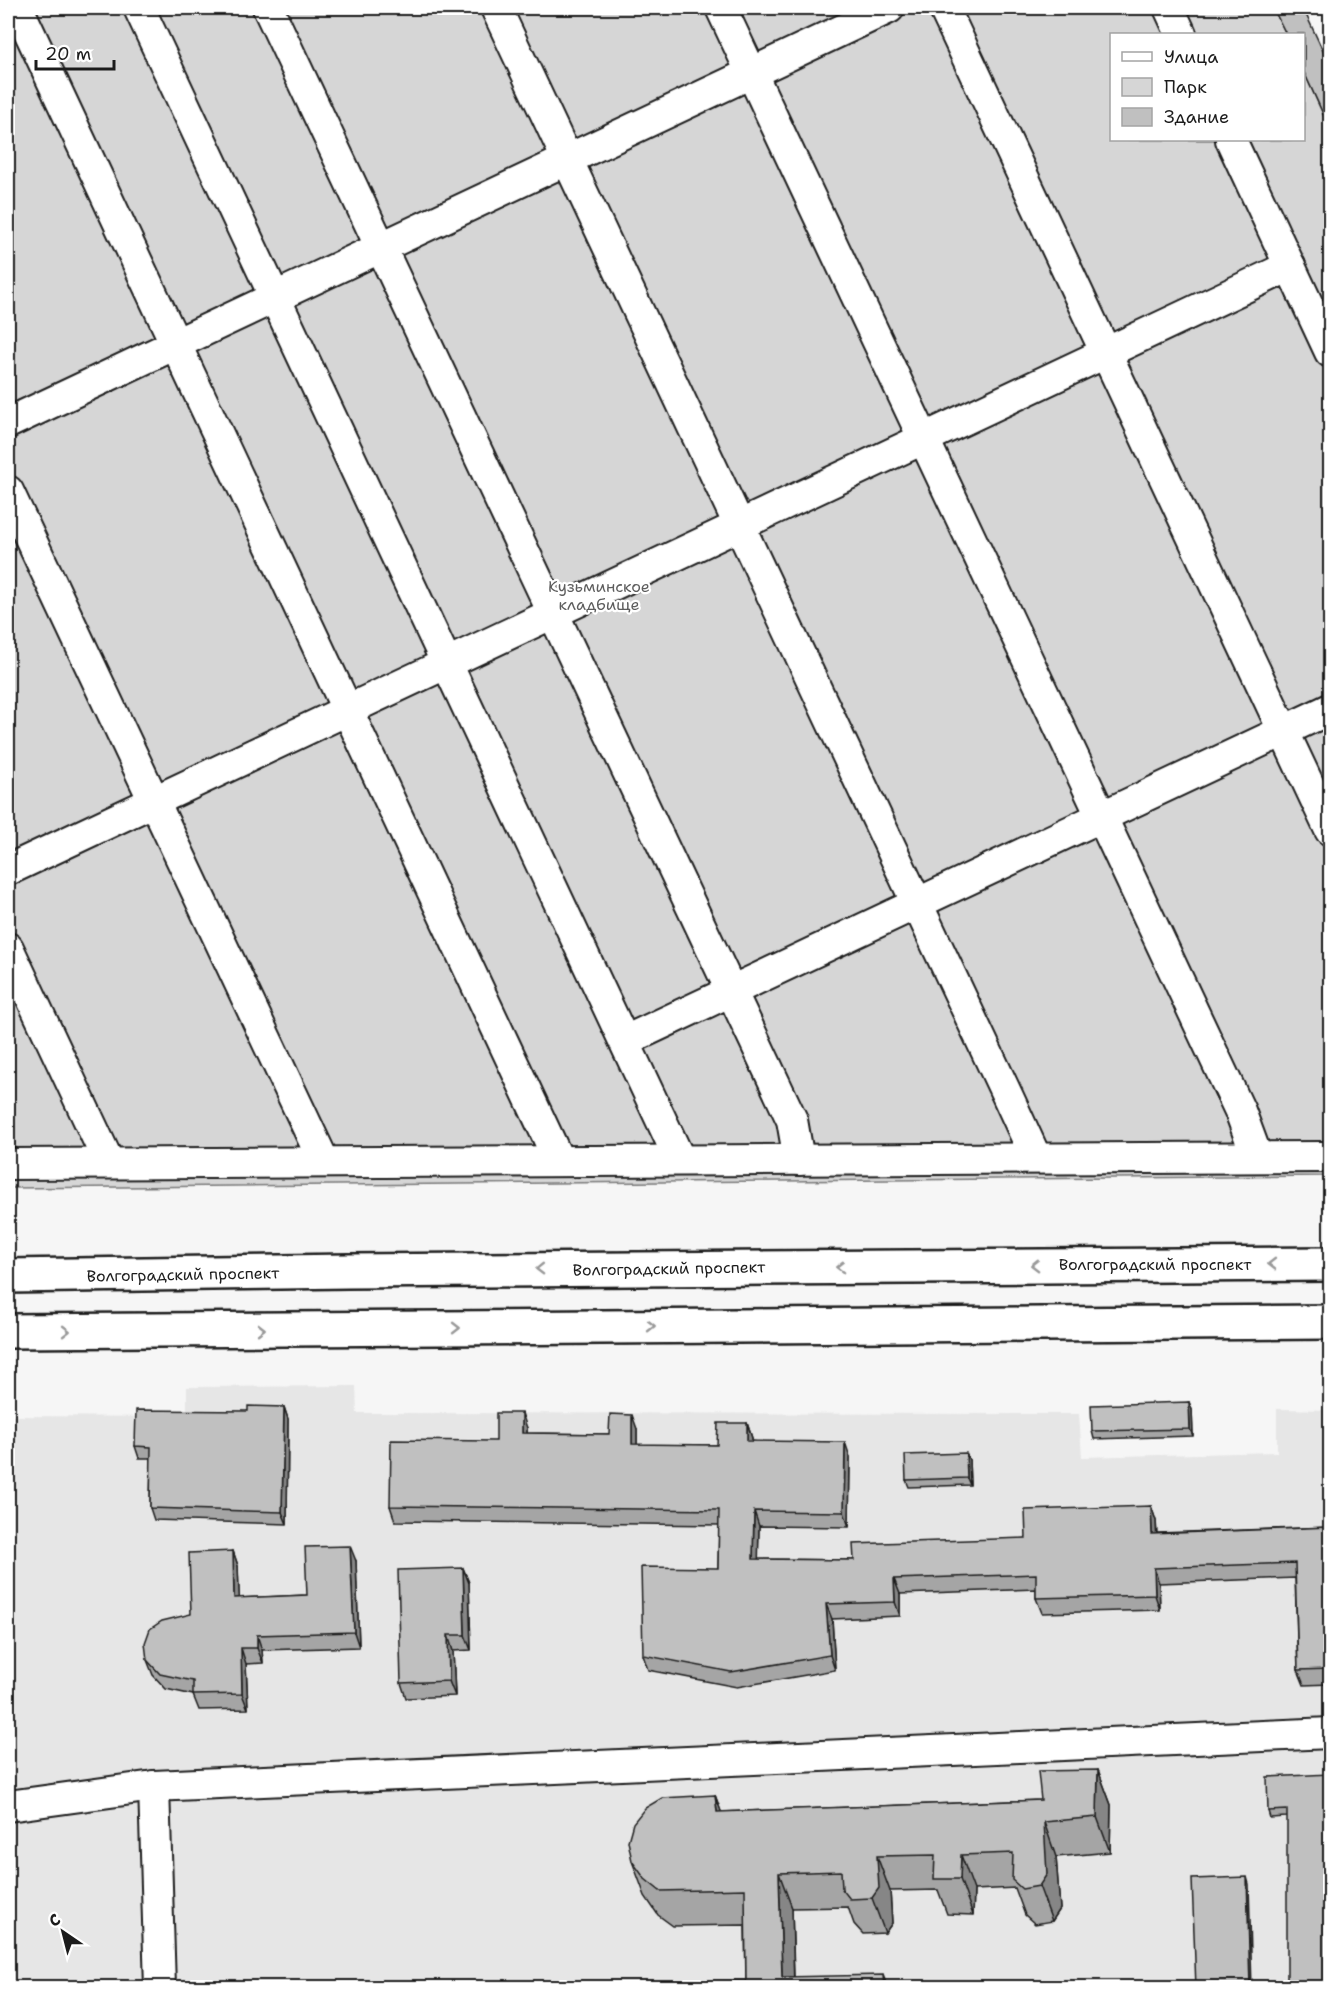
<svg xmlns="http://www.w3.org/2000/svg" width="1338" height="1995" viewBox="0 0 1338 1995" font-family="'Shantell Sans',sans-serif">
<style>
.built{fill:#e6e6e6}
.green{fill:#d6d6d6;stroke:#797979;stroke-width:1.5}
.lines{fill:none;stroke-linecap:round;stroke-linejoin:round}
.minor-casing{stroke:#1c1c1c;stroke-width:34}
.major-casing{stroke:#1c1c1c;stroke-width:38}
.minor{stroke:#fff;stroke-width:30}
.major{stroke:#fff;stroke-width:33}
.wall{fill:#a5a5a5;stroke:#1c1c1c;stroke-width:1.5}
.shaded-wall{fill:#868686;stroke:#1c1c1c;stroke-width:1.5}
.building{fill:#c0c0c0;stroke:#1c1c1c;stroke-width:1.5}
.oneway{stroke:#999}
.labels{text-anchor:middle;stroke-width:4.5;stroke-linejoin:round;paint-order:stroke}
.park-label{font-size:16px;fill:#5d5d5d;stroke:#fff}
.street-label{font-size:16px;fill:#1c1c1c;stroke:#fff}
</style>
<rect width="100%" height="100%" fill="#f6f6f6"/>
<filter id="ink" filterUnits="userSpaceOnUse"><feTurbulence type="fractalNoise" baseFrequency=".0167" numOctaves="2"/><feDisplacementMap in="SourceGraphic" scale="12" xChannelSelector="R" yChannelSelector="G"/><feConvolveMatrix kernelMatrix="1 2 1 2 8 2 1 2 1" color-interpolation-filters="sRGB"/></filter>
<g filter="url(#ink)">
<polygon class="built" points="356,1386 357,1413 1079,1414 1082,1457 1277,1452 1277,1409 1330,1410 1330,1987 8,1988 8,1416 187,1417 187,1387"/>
<polygon class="green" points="8,8 1273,8 1286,34 1112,34 1112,140 1304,140 1304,72 1330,130 1330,1176 8,1188"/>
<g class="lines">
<defs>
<g id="minor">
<polyline points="18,8 559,1161"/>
<polyline points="139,8 680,1160"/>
<polyline points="268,8 792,1120 799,1160"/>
<polyline points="496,8 1008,1097 1036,1158"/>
<polyline points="721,8 1240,1111 1257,1157"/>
<polyline points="944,8 1330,830"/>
<polyline points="1169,8 1181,34"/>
<polyline points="1231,140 1330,352"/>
<polyline points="8,423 889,8"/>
<polyline points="8,491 324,1162"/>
<polyline points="8,870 1290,266"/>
<polyline points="8,948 109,1163"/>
<polyline points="625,1041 1330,709"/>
<polyline points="8,1164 1330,1157"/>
<polyline points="154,1786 160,1988"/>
<polyline points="8,1806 154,1786 1330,1733"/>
</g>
<g id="major">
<polyline points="8,1276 348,1271 1330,1264"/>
<polyline points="8,1331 1330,1322"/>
</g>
</defs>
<use href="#minor" class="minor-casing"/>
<use href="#major" class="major-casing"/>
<use href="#minor" class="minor"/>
<use href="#major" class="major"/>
</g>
<g class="wall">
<polygon points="1189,1402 1192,1410 1193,1436 1094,1439 1092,1431"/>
<polygon points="284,1407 288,1419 287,1524 154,1520 150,1508 151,1458 139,1458 135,1446 248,1411"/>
<polygon points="747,1423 752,1438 752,1441 850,1457 849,1527 759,1526 758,1559 854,1560 1026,1538 1151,1506 1156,1521 1157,1533 1330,1527 1330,1684 1304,1685 1298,1670 1295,1578 1159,1583 1160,1610 1042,1613 1036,1598 1036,1589 900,1594 900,1616 832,1619 835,1670 737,1687 648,1670 643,1655 718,1568 719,1525 395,1521 390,1506 496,1441 527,1428 527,1433 609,1434 637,1429 637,1445 717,1445"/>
<polygon points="969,1460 970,1485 909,1487 906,1480"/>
<polygon points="233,1551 238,1566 239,1598 307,1595 356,1561 359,1647 262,1650 263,1663 246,1664 248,1709 199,1710 193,1695 166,1689 153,1675 147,1660 191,1614"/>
<polygon points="463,1568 469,1583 471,1650 453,1651 455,1696 406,1698 401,1683"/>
<polygon points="1098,1770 1111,1805 1110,1852 1056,1857 1060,1909 1052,1921 1035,1924 1025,1915 1015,1888 974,1890 973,1915 947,1914 938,1890 890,1891 892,1923 885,1933 863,1934 854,1924 848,1907 792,1908 794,1977 746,1981 745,1925 673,1926 658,1915 645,1896 632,1861 715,1795 721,1812 1041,1800"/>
<polygon points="1330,1774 1287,1817 1270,1818 1268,1811"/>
</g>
<g class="shaded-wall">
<polygon points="1189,1402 1192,1410 1193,1436 1190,1429"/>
<polygon points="284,1407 288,1419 287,1524 282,1512"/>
<polygon points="522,1413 527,1428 527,1448 522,1433"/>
<polygon points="632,1415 637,1429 637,1459 632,1444"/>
<polygon points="747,1423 752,1438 752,1456 747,1441"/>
<polygon points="845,1442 850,1457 849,1527 844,1512"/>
<polygon points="966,1453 969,1460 970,1485 967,1478"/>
<polygon points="1151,1506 1156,1521 1157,1548 1152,1534"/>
<polygon points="754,1511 759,1526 758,1573 753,1559"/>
<polygon points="350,1546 356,1561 359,1647 354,1632"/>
<polygon points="233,1551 238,1566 240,1613 234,1598"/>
<polygon points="463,1568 469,1583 471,1650 465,1635"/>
<polygon points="1154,1568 1159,1583 1160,1610 1155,1595"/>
<polygon points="894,1579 900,1594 900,1616 895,1602"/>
<polygon points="826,1604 832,1619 835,1670 830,1655"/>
<polygon points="257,1635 262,1650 263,1663 257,1648"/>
<polygon points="448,1635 453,1651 455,1696 449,1681"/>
<polygon points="241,1648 246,1664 248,1709 242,1694"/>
<polygon points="1098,1770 1111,1805 1110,1852 1097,1817"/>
<polygon points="715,1795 728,1830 717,1812"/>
<polygon points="1044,1822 1056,1857 1060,1909 1052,1921 1039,1886"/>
<polygon points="961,1855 974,1890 973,1915 960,1879"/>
<polygon points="877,1856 890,1891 892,1923 885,1933 872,1898"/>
<polygon points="779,1873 792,1908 794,1988 782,1977"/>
<polygon points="1247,1877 1249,1884 1252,1988 1250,1988"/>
<polygon points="883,1975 888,1988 884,1988"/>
</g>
<g class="building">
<polygon points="1273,8 1303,8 1330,66 1330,129 1304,72 1304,34 1286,34"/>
<polygon points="1189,1402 1190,1429 1092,1431 1091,1405"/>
<polygon points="248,1406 284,1407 282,1512 150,1508 151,1447 135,1446 136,1410 248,1411"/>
<polygon points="496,1413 522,1413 522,1433 609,1434 610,1414 632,1415 632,1444 717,1445 718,1423 747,1423 747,1441 845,1442 844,1512 754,1511 753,1559 854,1560 853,1544 1026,1538 1025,1510 1151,1506 1152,1534 1330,1527 1330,1669 1298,1670 1295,1563 1154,1568 1155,1595 1036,1598 1036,1574 894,1579 895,1602 826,1604 830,1655 731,1672 643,1655 641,1567 718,1568 719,1510 390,1506 391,1440 496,1441"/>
<polygon points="966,1453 967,1478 906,1480 905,1455"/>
<polygon points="350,1546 354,1632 257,1635 257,1648 241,1648 242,1694 193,1695 193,1681 160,1674 147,1660 145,1643 150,1629 162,1621 191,1614 189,1553 233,1551 234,1598 307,1595 305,1547"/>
<polygon points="463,1568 465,1635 448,1635 449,1681 401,1683 398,1570"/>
<polygon points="1098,1770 1097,1817 1044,1822 1047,1874 1039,1886 1022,1889 1012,1880 1013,1853 961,1855 960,1879 934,1879 935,1855 877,1856 879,1888 872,1898 850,1899 842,1889 841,1871 779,1873 782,1977 883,1975 884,1988 641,1988 640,1983 746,1981 745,1889 660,1891 645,1879 632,1861 628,1841 633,1823 645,1808 662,1798 715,1795 717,1812 1041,1800 1038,1771"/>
<polygon points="1330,1774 1330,1988 1287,1988 1287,1810 1268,1811 1267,1777"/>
<polygon points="1247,1877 1250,1988 1196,1988 1192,1879"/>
</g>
<defs><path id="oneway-chevron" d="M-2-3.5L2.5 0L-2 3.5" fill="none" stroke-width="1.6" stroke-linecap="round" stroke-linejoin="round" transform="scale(1.5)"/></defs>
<g class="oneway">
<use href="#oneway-chevron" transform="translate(1272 1264) rotate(180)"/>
<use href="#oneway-chevron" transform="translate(1035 1265) rotate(179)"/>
<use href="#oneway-chevron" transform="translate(840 1267) rotate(179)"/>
<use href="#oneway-chevron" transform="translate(540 1269) rotate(179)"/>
<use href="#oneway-chevron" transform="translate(651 1326)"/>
<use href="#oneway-chevron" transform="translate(456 1328)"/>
<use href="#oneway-chevron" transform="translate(261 1329)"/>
<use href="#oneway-chevron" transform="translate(66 1331)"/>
</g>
</g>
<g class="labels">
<g class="park-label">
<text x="599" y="592">Кузьминское<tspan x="599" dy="18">кладбище</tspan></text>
</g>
<g class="street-label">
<text x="1155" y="1270">Волгоградский проспект</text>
<text transform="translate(669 1268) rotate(-1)" y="6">Волгоградский проспект</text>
<text transform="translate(183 1274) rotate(-1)" y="6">Волгоградский проспект</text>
</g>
</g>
<rect width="1338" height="1995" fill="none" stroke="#fff" stroke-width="30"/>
<rect x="15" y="15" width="1308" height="1965" fill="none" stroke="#1c1c1c" stroke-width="2" filter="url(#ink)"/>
<rect x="1110" y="33" width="195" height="108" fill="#ffffff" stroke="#a4a4a4" stroke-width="1.5"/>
<rect x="1122" y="52" width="30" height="9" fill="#ffffff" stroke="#a4a4a4" stroke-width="1.5"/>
<text x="1164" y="63" font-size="18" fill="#1c1c1c">Улица</text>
<rect x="1122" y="78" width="30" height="18" fill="#d6d6d6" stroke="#a4a4a4" stroke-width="1.5"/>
<text x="1164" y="93" font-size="18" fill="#1c1c1c">Парк</text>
<rect x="1122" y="108" width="30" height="18" fill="#c0c0c0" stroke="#a4a4a4" stroke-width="1.5"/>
<text x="1164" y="123" font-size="18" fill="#1c1c1c">Здание</text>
<g transform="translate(63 1932) rotate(325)" stroke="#ffffff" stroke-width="4.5" paint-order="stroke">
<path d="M0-4.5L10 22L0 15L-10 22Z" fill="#1c1c1c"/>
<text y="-9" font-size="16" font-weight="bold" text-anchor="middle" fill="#1c1c1c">С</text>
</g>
<path d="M36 60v9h78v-9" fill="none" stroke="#1c1c1c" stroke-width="3"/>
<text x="45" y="60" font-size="18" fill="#1c1c1c" stroke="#ffffff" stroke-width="4.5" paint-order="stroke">20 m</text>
</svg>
